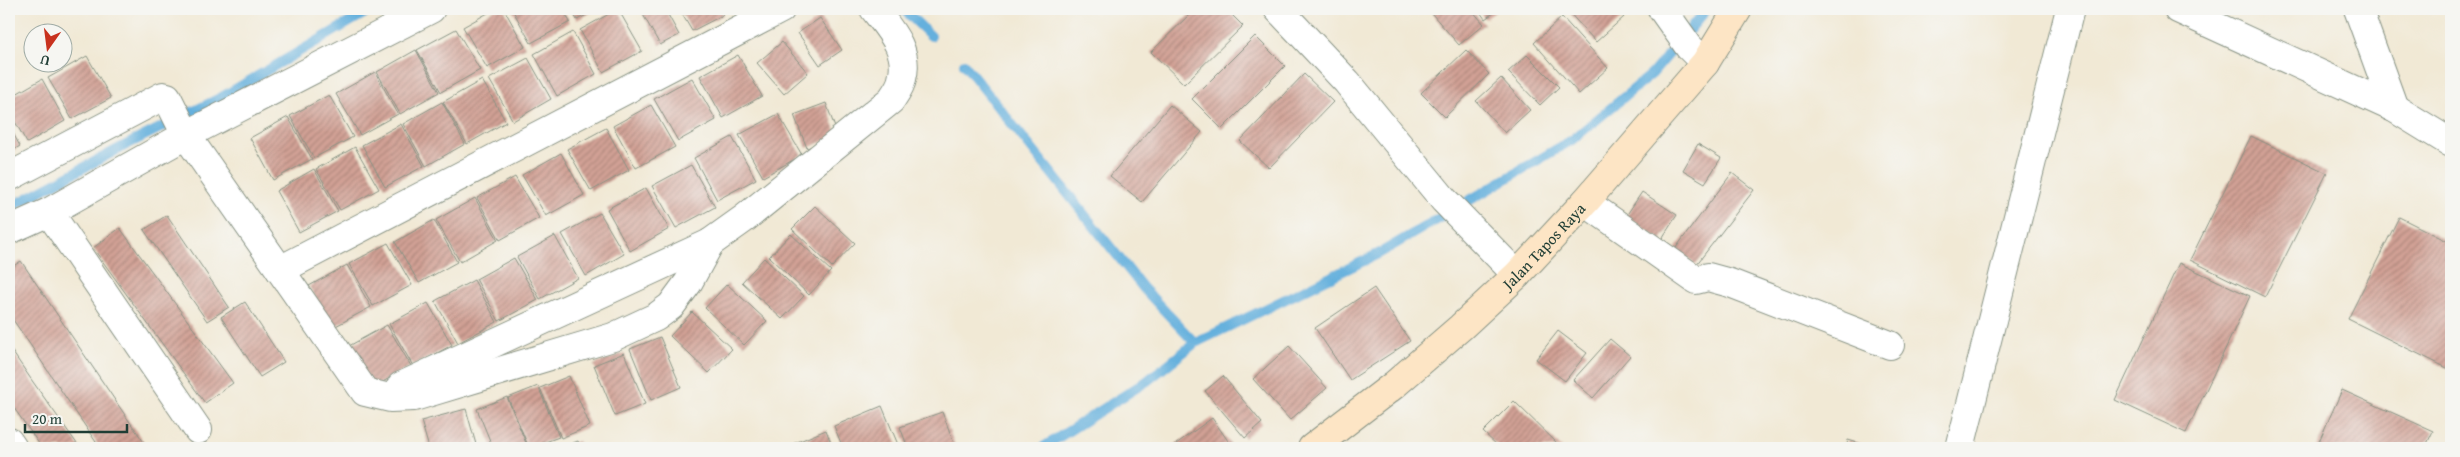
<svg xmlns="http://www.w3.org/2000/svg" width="2460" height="457" viewBox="0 0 2460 457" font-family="'Gentium Book Plus',serif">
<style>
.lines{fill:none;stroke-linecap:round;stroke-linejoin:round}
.stream{stroke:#65b0dd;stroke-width:10}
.building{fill:url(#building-hatch)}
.minor-casing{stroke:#889384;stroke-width:30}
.secondary-casing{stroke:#889384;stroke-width:30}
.minor{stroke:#fff;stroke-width:28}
.secondary{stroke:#fde5c5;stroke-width:28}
.labels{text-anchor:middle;stroke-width:4;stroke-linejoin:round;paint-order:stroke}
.street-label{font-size:16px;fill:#1f3d34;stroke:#f6f6f2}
</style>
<defs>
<pattern id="building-hatch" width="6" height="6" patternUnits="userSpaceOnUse" patternTransform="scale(1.25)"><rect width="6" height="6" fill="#d2a195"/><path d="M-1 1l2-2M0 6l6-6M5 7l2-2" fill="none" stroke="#aa847a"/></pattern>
</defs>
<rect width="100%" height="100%" fill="#f6f6f2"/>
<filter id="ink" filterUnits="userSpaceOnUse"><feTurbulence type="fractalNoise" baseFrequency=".02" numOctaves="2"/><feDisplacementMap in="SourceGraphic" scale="10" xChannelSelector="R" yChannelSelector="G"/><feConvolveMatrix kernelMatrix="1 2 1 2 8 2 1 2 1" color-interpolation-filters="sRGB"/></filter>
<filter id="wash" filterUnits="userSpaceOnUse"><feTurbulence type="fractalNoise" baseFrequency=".0096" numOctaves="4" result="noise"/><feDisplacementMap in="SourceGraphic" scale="20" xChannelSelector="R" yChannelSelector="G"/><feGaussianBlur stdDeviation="1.12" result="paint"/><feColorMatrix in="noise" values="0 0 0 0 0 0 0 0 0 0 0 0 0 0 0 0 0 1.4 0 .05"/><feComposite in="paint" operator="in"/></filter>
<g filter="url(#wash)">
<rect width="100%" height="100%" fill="#f1e9d5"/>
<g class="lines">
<g class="stream">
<polyline points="903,9 931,36"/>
<polyline points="964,64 1144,289 1195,343"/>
<polyline points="9,208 124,146 220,98 372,9"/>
<polyline points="1042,448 1147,381 1195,343 1380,253 1572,140 1652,74 1707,9"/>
</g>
</g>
<g id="blocks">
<g class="building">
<polygon points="495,9 504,9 525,47 487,68 463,27"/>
<polygon points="512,9 563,9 570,22 531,43"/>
<polygon points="571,9 598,9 577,20"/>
<polygon points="618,9 642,51 603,72 580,30"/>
<polygon points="646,9 665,9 679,35 660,45 641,11"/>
<polygon points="679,9 720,9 723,15 692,31"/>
<polygon points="1195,9 1226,9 1243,26 1184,84 1151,52"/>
<polygon points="1439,9 1471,9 1484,24 1459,45 1432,14"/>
<polygon points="1478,9 1492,9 1495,12 1485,19"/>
<polygon points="1566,9 1617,9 1624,17 1596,42"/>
<polygon points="1562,17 1608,68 1579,94 1534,43"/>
<polygon points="820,18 842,50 820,65 798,33"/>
<polygon points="456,29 480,70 441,92 417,50"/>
<polygon points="573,32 596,74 557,96 534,54"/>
<polygon points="1255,36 1285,66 1222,129 1192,99"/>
<polygon points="782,42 808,73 784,94 757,63"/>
<polygon points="416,50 439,92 400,114 377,72"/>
<polygon points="1466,50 1489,74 1445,117 1421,93"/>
<polygon points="738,55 762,96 723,118 700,76"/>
<polygon points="1527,55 1559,87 1540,105 1508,72"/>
<polygon points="87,56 111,98 72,119 48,78"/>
<polygon points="528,58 551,99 513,121 489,79"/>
<polygon points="375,72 398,114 360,135 336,94"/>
<polygon points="1304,74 1333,102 1269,168 1240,141"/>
<polygon points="692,78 716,120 678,141 654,99"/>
<polygon points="1501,78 1530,110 1505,133 1476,101"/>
<polygon points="42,79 65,121 27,143 9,111 9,98"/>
<polygon points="482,80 506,122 467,144 443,102"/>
<polygon points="329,95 353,137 314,158 290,116"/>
<polygon points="442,102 465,144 426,166 403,124"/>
<polygon points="826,103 838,136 807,148 794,115"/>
<polygon points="651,105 675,147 636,168 613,126"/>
<polygon points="1170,105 1202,132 1142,202 1110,176"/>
<polygon points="778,114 802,155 763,177 739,135"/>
<polygon points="288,117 312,159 273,180 250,138"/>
<polygon points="401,124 424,166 385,187 362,145"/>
<polygon points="9,126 20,146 9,153"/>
<polygon points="606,128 629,170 591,191 567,149"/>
<polygon points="2251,136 2327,173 2265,297 2190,260"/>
<polygon points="732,137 756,179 717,200 694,158"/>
<polygon points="1698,144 1721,158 1705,183 1683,170"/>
<polygon points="355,147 379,189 340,210 316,169"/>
<polygon points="561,153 584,195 546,216 522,175"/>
<polygon points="691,165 715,207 676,228 652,186"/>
<polygon points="314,169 338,211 299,232 276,191"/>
<polygon points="1732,173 1754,190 1696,265 1675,249"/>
<polygon points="515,177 539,218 500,240 477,198"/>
<polygon points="646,188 669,229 630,251 607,209"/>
<polygon points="1642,192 1677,215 1661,240 1626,216"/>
<polygon points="475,198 498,240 460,262 436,220"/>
<polygon points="815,206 855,243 832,267 792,229"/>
<polygon points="600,213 624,254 586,276 562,234"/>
<polygon points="167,215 229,307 207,321 144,230"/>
<polygon points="2399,217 2451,243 2451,370 2348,319"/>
<polygon points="434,220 457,262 419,283 395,242"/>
<polygon points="120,228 233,383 205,403 93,248"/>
<polygon points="791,234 831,271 809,295 769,257"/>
<polygon points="555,236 578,278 540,299 517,257"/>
<polygon points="388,243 412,285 373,306 349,264"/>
<polygon points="514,258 538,300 499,321 476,279"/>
<polygon points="764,258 804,296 782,319 742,282"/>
<polygon points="21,261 127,418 148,448 100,448 29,343 9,314 9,269"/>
<polygon points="2179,263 2250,296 2186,433 2115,400"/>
<polygon points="347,265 371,307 332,328 309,286"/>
<polygon points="474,280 497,322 458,343 435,301"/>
<polygon points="727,284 767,321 744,345 705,308"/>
<polygon points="1374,288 1410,341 1350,380 1315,328"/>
<polygon points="245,302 284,362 260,377 221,317"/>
<polygon points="428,303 452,345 413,366 389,324"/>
<polygon points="692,312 732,349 709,373 670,336"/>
<polygon points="387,325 411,366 372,388 349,346"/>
<polygon points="1558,331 1587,353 1565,381 1536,359"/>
<polygon points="660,337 681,387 651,400 630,349"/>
<polygon points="1610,339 1630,356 1593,398 1573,380"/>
<polygon points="1289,346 1327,388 1290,420 1253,379"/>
<polygon points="9,347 33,382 80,448 42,448 9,401"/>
<polygon points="624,353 645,404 615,416 594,365"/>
<polygon points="569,376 590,426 561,438 540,388"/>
<polygon points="1223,376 1262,423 1245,438 1205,391"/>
<polygon points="538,386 559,437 529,448 508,398"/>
<polygon points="2342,390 2433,431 2425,448 2316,448"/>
<polygon points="507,397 528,448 493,448 477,409"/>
<polygon points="1514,401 1562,448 1500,448 1483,432"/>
<polygon points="882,406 899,447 843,448 834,426"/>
<polygon points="466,409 477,448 429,448 421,421"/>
<polygon points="942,412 956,448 908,448 900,427"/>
<polygon points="1212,418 1233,448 1173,448 1172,447"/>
<polygon points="826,430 833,448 791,448 790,445"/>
<polygon points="1848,440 1875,448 1846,448"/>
<polygon points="578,441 581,448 560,448"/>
</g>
</g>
</g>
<g filter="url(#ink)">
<use href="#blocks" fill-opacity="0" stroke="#889384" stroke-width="1"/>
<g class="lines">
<defs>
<g id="minor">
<polyline points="431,9 186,135 365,392 390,398 414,397 613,337 656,317 671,306 688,283 710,243"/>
<polyline points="1278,9 1347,82 1444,200 1517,275"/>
<polyline points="1662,9 1689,47 1705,63"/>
<polyline points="2178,9 2394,108 2451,143"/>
<polyline points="2358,9 2394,108"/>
<polyline points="9,177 163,96 167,97 186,135 49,212 9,230"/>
<polyline points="1585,202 1696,280 1708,277 1730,283 1890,345"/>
<polyline points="49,212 198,430"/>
<polyline points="280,270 781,9"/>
<path d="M401,386L710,243L745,218L891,100C895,94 901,86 902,79C910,51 890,30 874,9"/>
<polyline points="9,442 13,448"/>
<polyline points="1960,448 2070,9"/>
</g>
<g id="secondary">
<path id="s1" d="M1312,448L1394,385L1461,327L1517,275L1585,202L1705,63L1738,9"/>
</g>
</defs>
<use href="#minor" class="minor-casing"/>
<use href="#secondary" class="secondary-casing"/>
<use href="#minor" class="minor"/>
<use href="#secondary" class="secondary"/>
</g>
</g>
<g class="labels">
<g class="street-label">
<text dy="6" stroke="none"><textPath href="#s1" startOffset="308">Jalan Tapos Raya</textPath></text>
</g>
</g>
<rect width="2460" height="457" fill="none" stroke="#f6f6f2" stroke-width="30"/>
<g transform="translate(48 48) rotate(194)"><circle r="24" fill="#f6f6f2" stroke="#a0aca6"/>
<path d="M0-4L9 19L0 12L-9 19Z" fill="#c8321e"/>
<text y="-8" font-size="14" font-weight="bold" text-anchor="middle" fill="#1f3d34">U</text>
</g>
<path d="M25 424v8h102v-8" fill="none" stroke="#1f3d34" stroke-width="2.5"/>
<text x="32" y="424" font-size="15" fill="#1f3d34" stroke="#f6f6f2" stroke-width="4" paint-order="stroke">20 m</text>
</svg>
